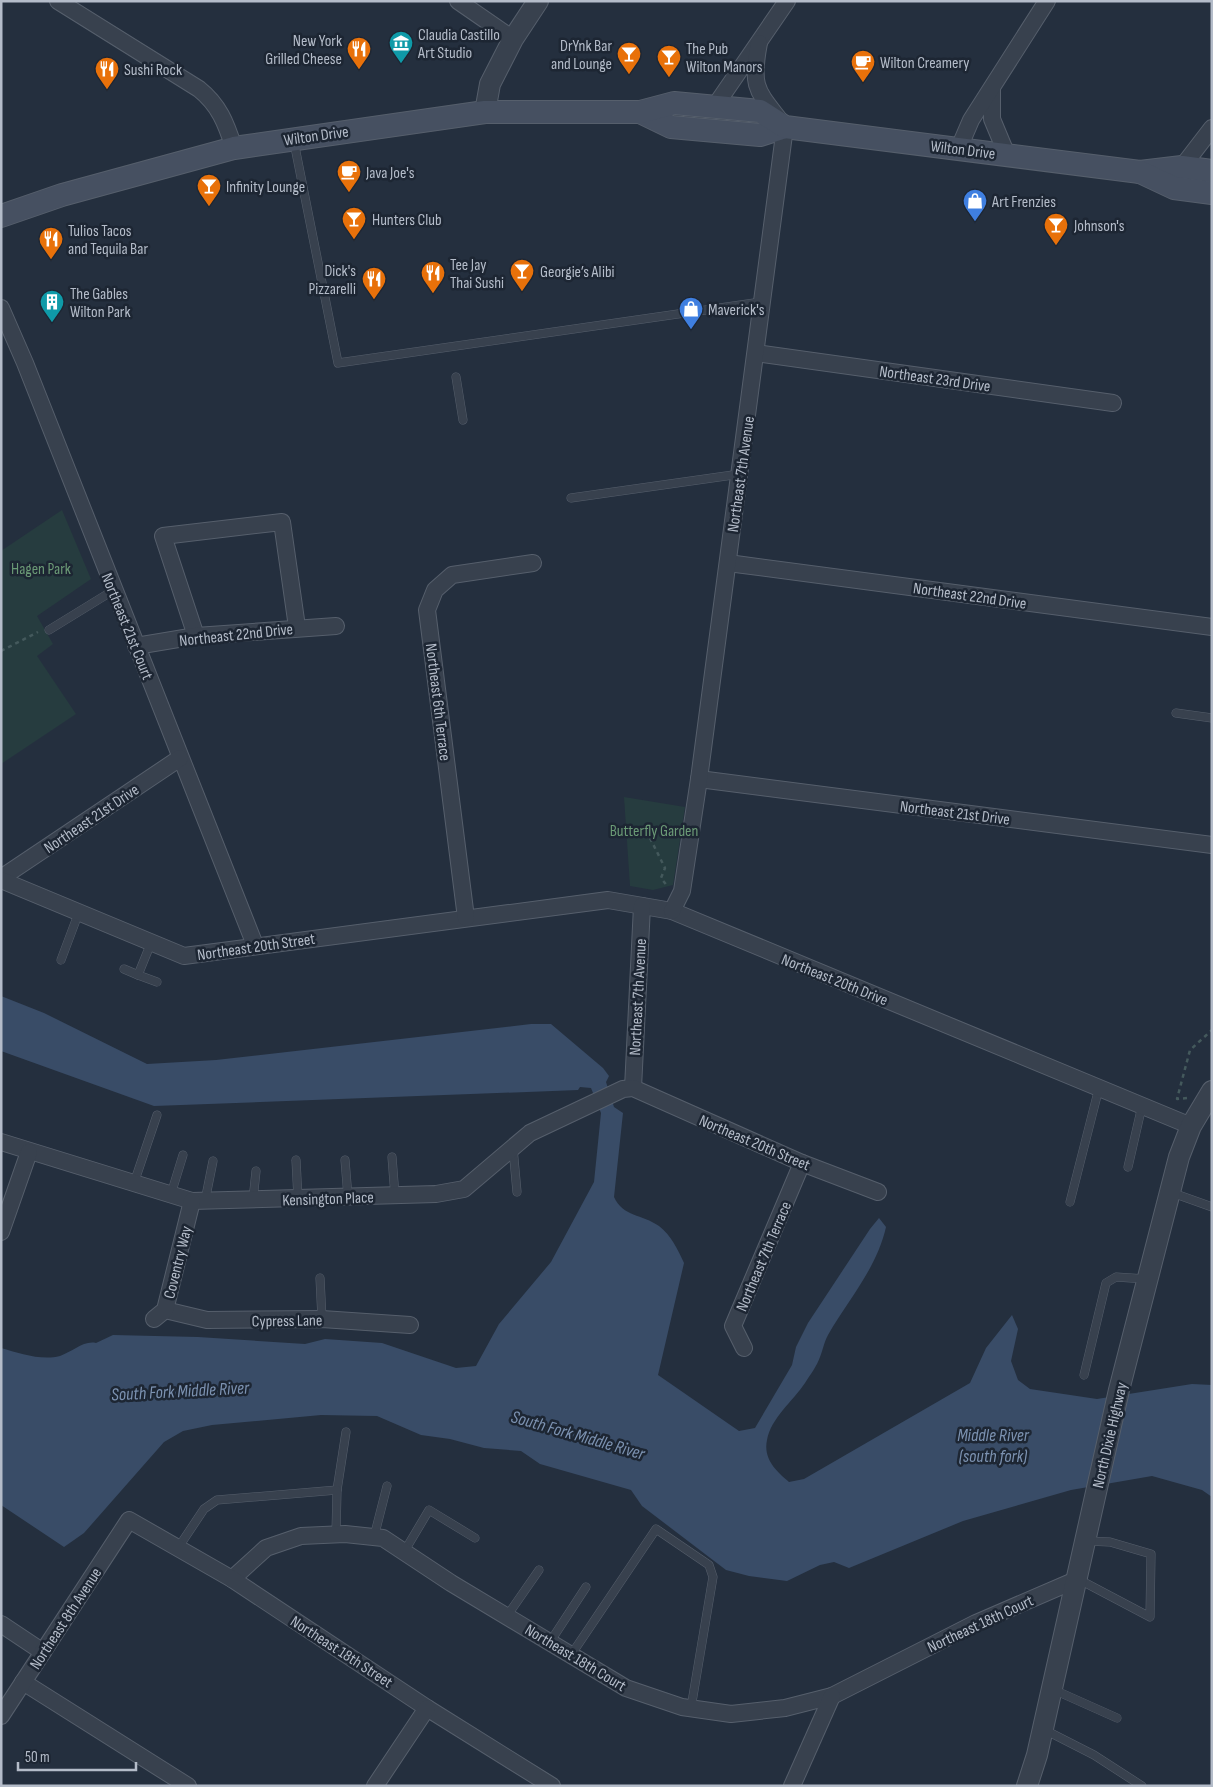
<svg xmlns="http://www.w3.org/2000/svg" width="1213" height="1787" viewBox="0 0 1213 1787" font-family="'Sofia Sans Condensed',sans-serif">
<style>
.green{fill:#263c3f}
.water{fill:#394c67}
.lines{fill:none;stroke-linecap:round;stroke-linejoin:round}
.service-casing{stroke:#565f6c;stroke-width:9}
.minor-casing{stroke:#565f6c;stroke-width:18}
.tertiary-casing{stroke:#565f6c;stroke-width:22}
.secondary-casing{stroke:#565f6c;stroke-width:24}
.path{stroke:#44595c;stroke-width:2.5;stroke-dasharray:4 4;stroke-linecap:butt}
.service{stroke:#38414e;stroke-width:8}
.minor{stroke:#38414e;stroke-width:16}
.tertiary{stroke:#38414e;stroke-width:20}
.secondary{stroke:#465061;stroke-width:22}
.labels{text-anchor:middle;stroke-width:5;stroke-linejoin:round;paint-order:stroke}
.poi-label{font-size:16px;fill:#b4bcc9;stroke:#1d2633;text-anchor:start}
.street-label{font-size:16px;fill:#b4bcc9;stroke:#1d2633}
.park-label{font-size:16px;fill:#6b9a76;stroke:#1d2633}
.water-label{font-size:18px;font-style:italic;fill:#7c92b1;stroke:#1d2633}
</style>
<rect width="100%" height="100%" fill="#242f3e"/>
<g class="green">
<polygon points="62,510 91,579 37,616 53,644 37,656 76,714 1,764 1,551"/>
<polygon points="624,797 685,807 673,885 653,890 630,886"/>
</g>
<path class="water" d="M1,996L44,1013L147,1064L216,1060L531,1024H551L603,1068L609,1076L606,1082L614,1107L623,1113L614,1197C623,1217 642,1214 659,1226C671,1235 678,1250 684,1263L658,1375L739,1431L755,1428L792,1365L796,1347L808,1323L870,1229L879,1218L886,1227C877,1268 848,1300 828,1335C824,1342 823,1350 820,1357C817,1366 810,1375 805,1383C793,1401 771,1418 767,1440C763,1459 776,1471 789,1482L804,1479L970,1383L986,1348L1012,1315L1018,1329L1011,1361L1018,1380L1030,1389L1097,1399L1192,1384L1212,1385V1497L1202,1490L1152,1476L1071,1490L963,1521L849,1568L834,1562L820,1565L787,1581L749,1576L726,1570L642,1506L631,1490L540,1464L521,1451L484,1448L450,1439L421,1435L377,1416L321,1415L212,1425L183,1431L164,1442L84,1533L64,1547L1,1505V1348C19,1353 41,1361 60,1356C72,1352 84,1340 96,1343L113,1335L198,1337L305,1344L325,1339L382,1343L456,1368L476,1366L499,1324L551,1262L594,1182L601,1113L591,1088L580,1087L578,1090L154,1106L1,1051Z"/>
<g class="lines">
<defs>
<g id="service">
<polyline points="294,142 338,363 761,302"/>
<polyline points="456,377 463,420"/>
<polyline points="571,498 740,474"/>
<polyline points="49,630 114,590"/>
<polyline points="1176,713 1212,718"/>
<polyline points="151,943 138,975 157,982"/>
<polyline points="61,960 79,912"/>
<polyline points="124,969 138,975"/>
<polyline points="513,1148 517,1192"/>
<polyline points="392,1157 395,1196"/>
<polyline points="296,1160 298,1199"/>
<polyline points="345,1160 348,1197"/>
<polyline points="1128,1167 1142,1106"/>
<polyline points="134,1183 157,1115"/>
<polyline points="1170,1192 1212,1207"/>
<polyline points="171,1194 183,1155"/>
<polyline points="253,1200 256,1171"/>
<polyline points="205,1201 213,1161"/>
<polyline points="1070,1202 1099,1088"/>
<polyline points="320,1278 322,1319"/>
<polyline points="1084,1375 1106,1283 1116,1277 1146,1279"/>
<polyline points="337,1490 346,1432"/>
<polyline points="374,1537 387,1486"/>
<polyline points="178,1548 204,1509 217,1500 337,1490 336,1534"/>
<polyline points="404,1552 429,1510 475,1538"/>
<polyline points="1078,1579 1150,1617 1151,1554 1110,1542 1087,1541"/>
<polyline points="507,1616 539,1570"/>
<polyline points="550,1642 586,1587"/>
<polyline points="571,1655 656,1529 709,1565 713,1577 691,1708"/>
<polyline points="1052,1689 1117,1718"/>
<polyline points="1043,1729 1094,1755 1142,1786"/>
</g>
<g id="minor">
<path d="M58,1L199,89C219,105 226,123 234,148"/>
<polyline points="458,1 513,39"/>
<polyline points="992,89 992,119 1007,155"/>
<polyline points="715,106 787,1"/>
<polyline points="959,148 971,120 1047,1"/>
<polyline points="1182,167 1212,128"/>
<polyline points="1,308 25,363 255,945"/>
<polyline points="756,353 1113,403"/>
<polyline points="728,563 1212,627"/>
<polyline points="196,636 163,536 282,522 297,627"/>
<polyline points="136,646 196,636 336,626"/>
<polyline points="699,779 1212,845"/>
<polyline points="1,878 180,758"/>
<polyline points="1,880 184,956 608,900 672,911 1191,1126"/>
<path d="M672,911L682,891L699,779L785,127C758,91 750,90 759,43"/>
<polyline points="466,918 427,610 435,590 452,575 533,563"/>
<polyline points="633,1088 642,906"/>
<polyline points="1,1142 192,1201 436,1194 464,1189 530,1133 623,1089 633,1088 802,1163 878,1192"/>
<polyline points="1,1232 29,1152"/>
<polyline points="165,1310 207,1320 322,1319 410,1325"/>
<polyline points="154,1319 165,1310 192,1201"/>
<polyline points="744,1348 733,1326 802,1163"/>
<polyline points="232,1579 266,1548 301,1536 345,1534 383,1538 451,1583 626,1688 682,1707 731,1714 785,1708 832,1696 976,1623 1078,1579"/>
<polyline points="1,1624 43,1652"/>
<polyline points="23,1682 188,1786"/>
<polyline points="1,1716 129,1520 232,1579 427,1708 552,1786"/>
<polyline points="375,1786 427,1708"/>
<polyline points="792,1786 832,1696"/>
</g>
<g id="tertiary">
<polyline points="485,112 490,84 513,39 538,1"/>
<polyline points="1027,1786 1037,1755 1119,1390 1179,1157 1191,1126 1212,1091"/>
</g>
<g id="secondary">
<polyline points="640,112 671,127 760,135 785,127"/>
<polyline points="1140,172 1182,167 1212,171"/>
<polyline points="1,216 62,195 234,148 485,112 640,112 674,103 760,111 785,127 1140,172 1174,188 1212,193"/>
</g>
</defs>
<use href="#service" class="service-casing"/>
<use href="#minor" class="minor-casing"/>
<use href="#tertiary" class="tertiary-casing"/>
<use href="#secondary" class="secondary-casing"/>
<g class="path">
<polyline points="1,651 38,632"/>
<polyline points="650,838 665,868 661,878 668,887"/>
<polyline points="1187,1098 1177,1099 1190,1050 1212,1030"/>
</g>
<use href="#service" class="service"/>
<use href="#minor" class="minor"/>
<use href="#tertiary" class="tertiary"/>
<use href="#secondary" class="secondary"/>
</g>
<defs>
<symbol id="museum-pin" viewBox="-11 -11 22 30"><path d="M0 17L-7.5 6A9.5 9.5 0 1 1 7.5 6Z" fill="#0f9aa8" stroke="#1d2633"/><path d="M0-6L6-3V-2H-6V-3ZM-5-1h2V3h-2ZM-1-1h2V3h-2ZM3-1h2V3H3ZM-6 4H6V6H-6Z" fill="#fff"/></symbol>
<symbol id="restaurant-pin" viewBox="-11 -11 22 30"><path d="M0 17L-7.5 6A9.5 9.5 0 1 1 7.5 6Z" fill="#e8710a" stroke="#1d2633"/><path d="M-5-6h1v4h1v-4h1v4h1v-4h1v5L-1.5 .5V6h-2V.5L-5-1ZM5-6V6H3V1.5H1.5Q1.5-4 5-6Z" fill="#fff"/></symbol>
<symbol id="bar-pin" viewBox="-11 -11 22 30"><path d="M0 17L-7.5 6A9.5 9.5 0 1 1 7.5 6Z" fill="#e8710a" stroke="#1d2633"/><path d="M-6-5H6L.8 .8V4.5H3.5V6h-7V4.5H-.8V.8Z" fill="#fff"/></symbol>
<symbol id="cafe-pin" viewBox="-11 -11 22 30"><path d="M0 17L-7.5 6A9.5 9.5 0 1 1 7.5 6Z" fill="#e8710a" stroke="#1d2633"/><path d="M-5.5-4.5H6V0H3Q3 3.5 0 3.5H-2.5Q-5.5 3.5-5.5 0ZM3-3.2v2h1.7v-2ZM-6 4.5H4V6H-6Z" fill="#fff"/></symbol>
<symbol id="shop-pin" viewBox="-11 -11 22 30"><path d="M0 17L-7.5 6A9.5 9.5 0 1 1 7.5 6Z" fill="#3f7fe0" stroke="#1d2633"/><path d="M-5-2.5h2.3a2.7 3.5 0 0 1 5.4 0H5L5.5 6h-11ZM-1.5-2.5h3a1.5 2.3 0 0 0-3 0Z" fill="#fff"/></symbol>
<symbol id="building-pin" viewBox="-11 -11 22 30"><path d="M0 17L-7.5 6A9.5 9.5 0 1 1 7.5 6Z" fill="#0f9aa8" stroke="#1d2633"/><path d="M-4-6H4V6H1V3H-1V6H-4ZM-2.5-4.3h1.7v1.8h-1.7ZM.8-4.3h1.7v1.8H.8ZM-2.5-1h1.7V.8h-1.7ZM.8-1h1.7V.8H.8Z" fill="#fff"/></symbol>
</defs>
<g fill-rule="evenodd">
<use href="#museum-pin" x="387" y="29" width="28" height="38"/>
<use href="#restaurant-pin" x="345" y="35" width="28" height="38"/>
<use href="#bar-pin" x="615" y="40" width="28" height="38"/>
<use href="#bar-pin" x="655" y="43" width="28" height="38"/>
<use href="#cafe-pin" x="849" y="48" width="28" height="38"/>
<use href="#restaurant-pin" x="93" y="55" width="28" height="38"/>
<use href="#cafe-pin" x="335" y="158" width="28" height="38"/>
<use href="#bar-pin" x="195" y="172" width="28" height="38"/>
<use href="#shop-pin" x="961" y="187" width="28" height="38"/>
<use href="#bar-pin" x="340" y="205" width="28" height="38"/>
<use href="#bar-pin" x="1042" y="211" width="28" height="38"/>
<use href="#restaurant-pin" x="37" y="225" width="28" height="38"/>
<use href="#bar-pin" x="508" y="257" width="28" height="38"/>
<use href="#restaurant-pin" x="419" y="259" width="28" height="38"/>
<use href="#restaurant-pin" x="360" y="265" width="28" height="38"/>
<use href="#building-pin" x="38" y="288" width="28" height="38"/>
<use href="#shop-pin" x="677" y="295" width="28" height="38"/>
</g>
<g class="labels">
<g class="poi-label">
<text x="418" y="40">Claudia Castillo<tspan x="418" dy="18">Art Studio</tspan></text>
<text x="342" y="46" text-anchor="end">New York<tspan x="342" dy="18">Grilled Cheese</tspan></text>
<text x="612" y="51" text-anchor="end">DrYnk Bar<tspan x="612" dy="18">and Lounge</tspan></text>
<text x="686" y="54">The Pub<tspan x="686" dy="18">Wilton Manors</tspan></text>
<text x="880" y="68">Wilton Creamery</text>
<text x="124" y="75">Sushi Rock</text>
<text x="366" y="178">Java Joe's</text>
<text x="226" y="192">Infinity Lounge</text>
<text x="992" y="207">Art Frenzies</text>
<text x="372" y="225">Hunters Club</text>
<text x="1074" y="231">Johnson's</text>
<text x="68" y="236">Tulios Tacos<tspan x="68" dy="18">and Tequila Bar</tspan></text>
<text x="450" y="270">Tee Jay<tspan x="450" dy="18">Thai Sushi</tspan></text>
<text x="356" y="276" text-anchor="end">Dick's<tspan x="356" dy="18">Pizzarelli</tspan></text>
<text x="540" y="277">Georgie’s Alibi</text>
<text x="70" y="299">The Gables<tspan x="70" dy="18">Wilton Park</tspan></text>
<text x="708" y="315">Maverick's</text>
</g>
<g class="street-label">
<text transform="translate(316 135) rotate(-8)" y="6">Wilton Drive</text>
<text transform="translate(963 149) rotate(7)" y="6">Wilton Drive</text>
<text transform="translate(935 378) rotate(8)" y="6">Northeast 23rd Drive</text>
<text transform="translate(740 474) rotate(-82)" y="6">Northeast 7th Avenue</text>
<text transform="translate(970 595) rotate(8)" y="6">Northeast 22nd Drive</text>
<text transform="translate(128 626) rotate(68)" y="6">Northeast 21st Court</text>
<text transform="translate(236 634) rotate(-6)" y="6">Northeast 22nd Drive</text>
<text transform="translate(439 702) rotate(83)" y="6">Northeast 6th Terrace</text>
<text transform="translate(955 812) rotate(7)" y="6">Northeast 21st Drive</text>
<text transform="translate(91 818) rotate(-34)" y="6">Northeast 21st Drive</text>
<text transform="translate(256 946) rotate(-8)" y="6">Northeast 20th Street</text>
<text transform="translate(835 979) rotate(22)" y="6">Northeast 20th Drive</text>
<text transform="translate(637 997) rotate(-87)" y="6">Northeast 7th Avenue</text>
<text transform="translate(755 1142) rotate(23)" y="6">Northeast 20th Street</text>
<text transform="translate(328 1198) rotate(-2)" y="6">Kensington Place</text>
<text transform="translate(763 1256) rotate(-67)" y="6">Northeast 7th Terrace</text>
<text transform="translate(177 1262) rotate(-76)" y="6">Coventry Way</text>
<text transform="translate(287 1320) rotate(-1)" y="6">Cypress Lane</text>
<text transform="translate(1109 1435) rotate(-77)" y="6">North Dixie Highway</text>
<text transform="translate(65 1618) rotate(-57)" y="6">Northeast 8th Avenue</text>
<text transform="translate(980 1623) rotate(-25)" y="6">Northeast 18th Court</text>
<text transform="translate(342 1651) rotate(33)" y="6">Northeast 18th Street</text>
<text transform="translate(576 1657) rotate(31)" y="6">Northeast 18th Court</text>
</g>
<g class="park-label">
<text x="41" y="574">Hagen Park</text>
<text x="654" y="836">Butterfly Garden</text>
</g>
<g class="water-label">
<text transform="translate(180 1391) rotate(-3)" y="6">South Fork Middle River</text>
<text transform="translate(578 1435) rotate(16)" y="6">South Fork Middle River</text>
<text x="993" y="1441">Middle River<tspan x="993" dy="21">(south fork)</tspan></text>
</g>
</g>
<rect width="1213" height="1787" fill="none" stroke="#b4bcc9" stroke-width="5"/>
<path d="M18 1762v8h118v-8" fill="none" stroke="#b4bcc9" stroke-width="2.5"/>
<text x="25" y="1762" font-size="15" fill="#b4bcc9" stroke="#1d2633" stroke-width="4" paint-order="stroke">50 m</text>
</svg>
